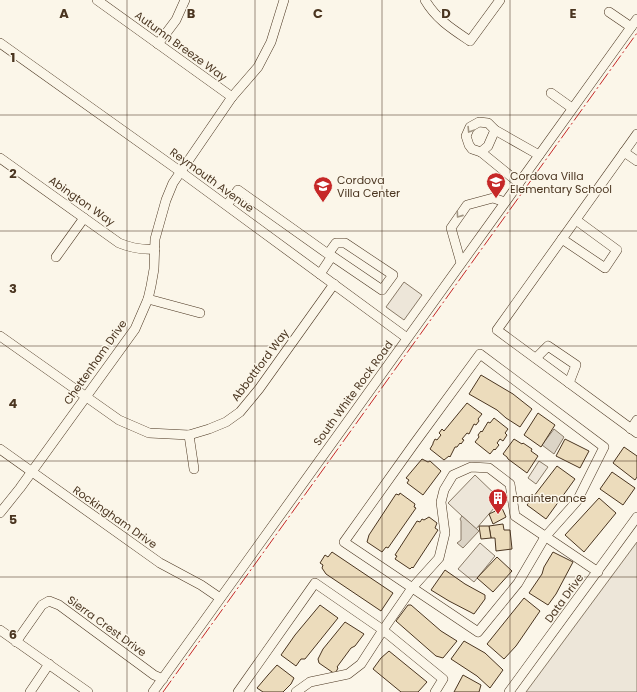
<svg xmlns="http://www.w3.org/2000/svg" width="637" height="692" viewBox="0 0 637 692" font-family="Poppins,sans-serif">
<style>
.green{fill:#ede6d9;stroke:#887966}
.water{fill:#dcd4c6;stroke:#887966}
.building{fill:#ecdcbc;stroke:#4a3520}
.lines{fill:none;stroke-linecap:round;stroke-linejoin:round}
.minor-casing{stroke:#4a3520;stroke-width:10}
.minor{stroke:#fbf6e9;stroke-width:9}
.power{stroke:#c62828;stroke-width:1;stroke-dasharray:14 3 2 3;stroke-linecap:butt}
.oneway{stroke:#a29684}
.grid{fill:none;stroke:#4a3520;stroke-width:1;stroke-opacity:0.55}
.labels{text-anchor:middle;stroke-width:3;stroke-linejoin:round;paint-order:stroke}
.street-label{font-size:11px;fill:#4a3520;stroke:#fbf6e9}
.poi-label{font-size:11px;fill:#4a3520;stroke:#fbf6e9;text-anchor:start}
.grid-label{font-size:13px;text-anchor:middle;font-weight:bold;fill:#4a3520;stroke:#fbf6e9;stroke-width:3;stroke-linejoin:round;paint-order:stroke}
</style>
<rect width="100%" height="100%" fill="#fbf6e9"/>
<g class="green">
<polygon points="404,282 422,295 404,320 386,307"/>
<polygon points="539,461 548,467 536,484 528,478"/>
<polygon points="475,475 501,500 476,529 448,503"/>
<polygon points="637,542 637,692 526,692"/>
<polygon points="480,543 495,556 474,582 458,569"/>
</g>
<g class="water">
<polygon points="554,429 564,437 554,454 542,445"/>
<polygon points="462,516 479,531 463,548 457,543 461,540 461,521 460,519"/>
</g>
<g class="building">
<polygon points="481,375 513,394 532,409 520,427 506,418 497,410 469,394"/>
<polygon points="467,403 482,414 478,419 479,421 476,425 474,424 469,434 467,433 462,439 464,440 461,444 460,443 457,447 455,447 450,457 449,456 444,460 430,449 433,444 433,443 435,439 437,440 441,435 439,433 442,429 444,431"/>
<polygon points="538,413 555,425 541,447 524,435"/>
<polygon points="494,418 508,429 505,433 507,435 503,441 500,439 497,443 499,445 495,450 494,449 490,454 475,442 479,437 478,435 481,431 482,432 488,422 490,423"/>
<polygon points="514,439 522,444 523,443 532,449 531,451 538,456 527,473 508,459 507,457 503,454"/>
<polygon points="565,439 589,451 580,468 556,456"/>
<polygon points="624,447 637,456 637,477 635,480 613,463"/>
<polygon points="422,459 428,462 430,461 441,471 423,495 407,483 409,480 406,478"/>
<polygon points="557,466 575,479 546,519 527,505"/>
<polygon points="612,472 635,488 623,505 600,489"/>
<polygon points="400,493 415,504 414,507 416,508 388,548 386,547 382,552 367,542 369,535 396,494 399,495"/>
<polygon points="599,498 616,513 584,552 565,535"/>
<polygon points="502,508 506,517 493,524 489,514"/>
<polygon points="429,517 437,523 435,528 438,530 413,568 412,567 410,569 395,559 397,556 395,555 417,521 420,522 422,519 424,520"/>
<polygon points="503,524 504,530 510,530 512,549 496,551 495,538 491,538 489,526"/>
<polygon points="479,526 489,526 491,538 481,539"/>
<polygon points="332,552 393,593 381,611 326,574 322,568 323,565 320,563 325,555 328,557"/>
<polygon points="553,552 573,562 556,594 548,605 529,593 542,574 544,567"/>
<polygon points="497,557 512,571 493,592 477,578"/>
<polygon points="445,570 465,584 485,595 485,599 474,614 449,601 431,590"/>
<polygon points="524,598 540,611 516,646 504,659 487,644"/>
<polygon points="320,605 338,618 305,659 301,659 296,666 281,655 295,635"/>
<polygon points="408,605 411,605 441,631 457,641 443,658 436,656 396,621"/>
<polygon points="345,622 364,634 355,646 351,648 337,667 338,668 335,674 319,663 318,659 323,649"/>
<polygon points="464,641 485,653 503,670 490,688 477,676 451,659"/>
<polygon points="389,651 427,682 418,692 401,692 373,669 381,658"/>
<polygon points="277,665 294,678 291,684 283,692 263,692 257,688 268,675"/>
<polygon points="463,675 481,685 479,692 454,692"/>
</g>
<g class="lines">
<defs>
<g id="minor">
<polyline points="97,0 232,97"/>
<path d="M425,0C436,19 452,29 470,41L500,0"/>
<polyline points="609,12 631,27"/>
<polyline points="0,43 181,172 407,338"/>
<polyline points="158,44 176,20 185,0"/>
<polyline points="551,93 572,108"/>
<polyline points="637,134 497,330 637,433"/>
<polyline points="481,152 488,146 495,130"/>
<polyline points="624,152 637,161"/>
<path d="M0,158L119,243C131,248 142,250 155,249"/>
<polyline points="519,183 481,152 472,149 469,145 466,136 470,127 479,122 488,123 495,130 539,155"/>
<polyline points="227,205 238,190 328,254 336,243 345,243 393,275 382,290 332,256 320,274"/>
<polyline points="562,239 605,268 617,250 576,220"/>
<polyline points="56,257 84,218"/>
<polyline points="461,263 451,228 467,205 493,198 505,202"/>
<polyline points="148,299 200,313"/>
<polyline points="0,336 119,420 149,433 189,435 209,429 226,422 240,412 259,389 334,284"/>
<polygon points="480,354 604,447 577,501 545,537 518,583 478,632 344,542 414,444"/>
<polyline points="536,358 548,346 576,365 569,383"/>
<polyline points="631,429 637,420"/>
<polyline points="189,435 194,469"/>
<polyline points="0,449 160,563 201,585 220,598"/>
<polyline points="0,513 20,488 135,329 148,299 151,286 154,269 155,239 166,200 173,183 232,97 258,67 271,42 284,0"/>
<polyline points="0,630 88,692"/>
<polyline points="16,642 42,605 49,601 59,605 154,675 163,679"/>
<polyline points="30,692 49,664"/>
<polyline points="153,692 637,19"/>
<polyline points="238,692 315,583 383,630 443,679 435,692"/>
<polyline points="296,692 310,682 348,674 361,664 383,630 412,588 439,558 445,533 441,502 444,490 453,475 471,467 489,468 510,484 515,516 598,572"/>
<polyline points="509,692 637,517"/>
</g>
</defs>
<use href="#minor" class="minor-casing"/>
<use href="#minor" class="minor"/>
<polyline class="power" points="163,692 637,33"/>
</g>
<defs><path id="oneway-chevron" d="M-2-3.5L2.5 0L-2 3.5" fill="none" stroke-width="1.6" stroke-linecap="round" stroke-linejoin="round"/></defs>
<g class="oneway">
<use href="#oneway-chevron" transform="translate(470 130) rotate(122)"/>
<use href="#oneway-chevron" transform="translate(459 215) rotate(125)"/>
</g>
<path class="grid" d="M127,0V692M255,0V692M382,0V692M510,0V692M0,115H637M0,231H637M0,346H637M0,461H637M0,577H637"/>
<defs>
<symbol id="school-pin" viewBox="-11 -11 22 30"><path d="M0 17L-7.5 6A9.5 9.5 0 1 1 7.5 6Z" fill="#c62828" stroke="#fbf6e9"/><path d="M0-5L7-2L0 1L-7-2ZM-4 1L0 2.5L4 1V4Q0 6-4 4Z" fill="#fff"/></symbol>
<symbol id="building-pin" viewBox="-11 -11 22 30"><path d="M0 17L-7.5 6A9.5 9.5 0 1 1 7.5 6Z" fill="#c62828" stroke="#fbf6e9"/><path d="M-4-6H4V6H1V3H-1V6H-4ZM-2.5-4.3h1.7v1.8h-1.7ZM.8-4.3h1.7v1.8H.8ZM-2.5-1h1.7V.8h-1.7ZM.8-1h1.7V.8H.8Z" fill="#fff"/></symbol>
</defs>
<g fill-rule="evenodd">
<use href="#school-pin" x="485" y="171" width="22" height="30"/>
<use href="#school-pin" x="312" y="175" width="22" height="30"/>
<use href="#building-pin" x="487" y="487" width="22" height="30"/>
</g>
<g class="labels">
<g class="street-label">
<text transform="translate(181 46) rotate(36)" y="4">Autumn Breeze Way</text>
<text transform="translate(212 180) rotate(36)" y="4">Reymouth Avenue</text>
<text transform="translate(82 201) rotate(35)" y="4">Abington Way</text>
<text transform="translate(95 362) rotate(-55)" y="4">Chettenham Drive</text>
<text transform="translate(260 365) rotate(-53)" y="4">Abbottford Way</text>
<text transform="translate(353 393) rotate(-54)" y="4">South White Rock Road</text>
<text transform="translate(115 517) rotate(35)" y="4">Rockingham Drive</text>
<text transform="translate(564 598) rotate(-54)" y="4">Data Drive</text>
<text transform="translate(107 626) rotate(36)" y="4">Sierra Crest Drive</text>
</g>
<g class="poi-label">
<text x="510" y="180">Cordova Villa<tspan x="510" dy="13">Elementary School</tspan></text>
<text x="337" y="184">Cordova<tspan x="337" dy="13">Villa Center</tspan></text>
<text x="512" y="502">maintenance</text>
</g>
</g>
<g class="grid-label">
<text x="64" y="18">A</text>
<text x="191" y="18">B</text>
<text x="318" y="18">C</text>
<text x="446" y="18">D</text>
<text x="573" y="18">E</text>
<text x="13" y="62">1</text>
<text x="13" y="178">2</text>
<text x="13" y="293">3</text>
<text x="13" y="408">4</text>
<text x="13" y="524">5</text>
<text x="13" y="639">6</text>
</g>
</svg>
